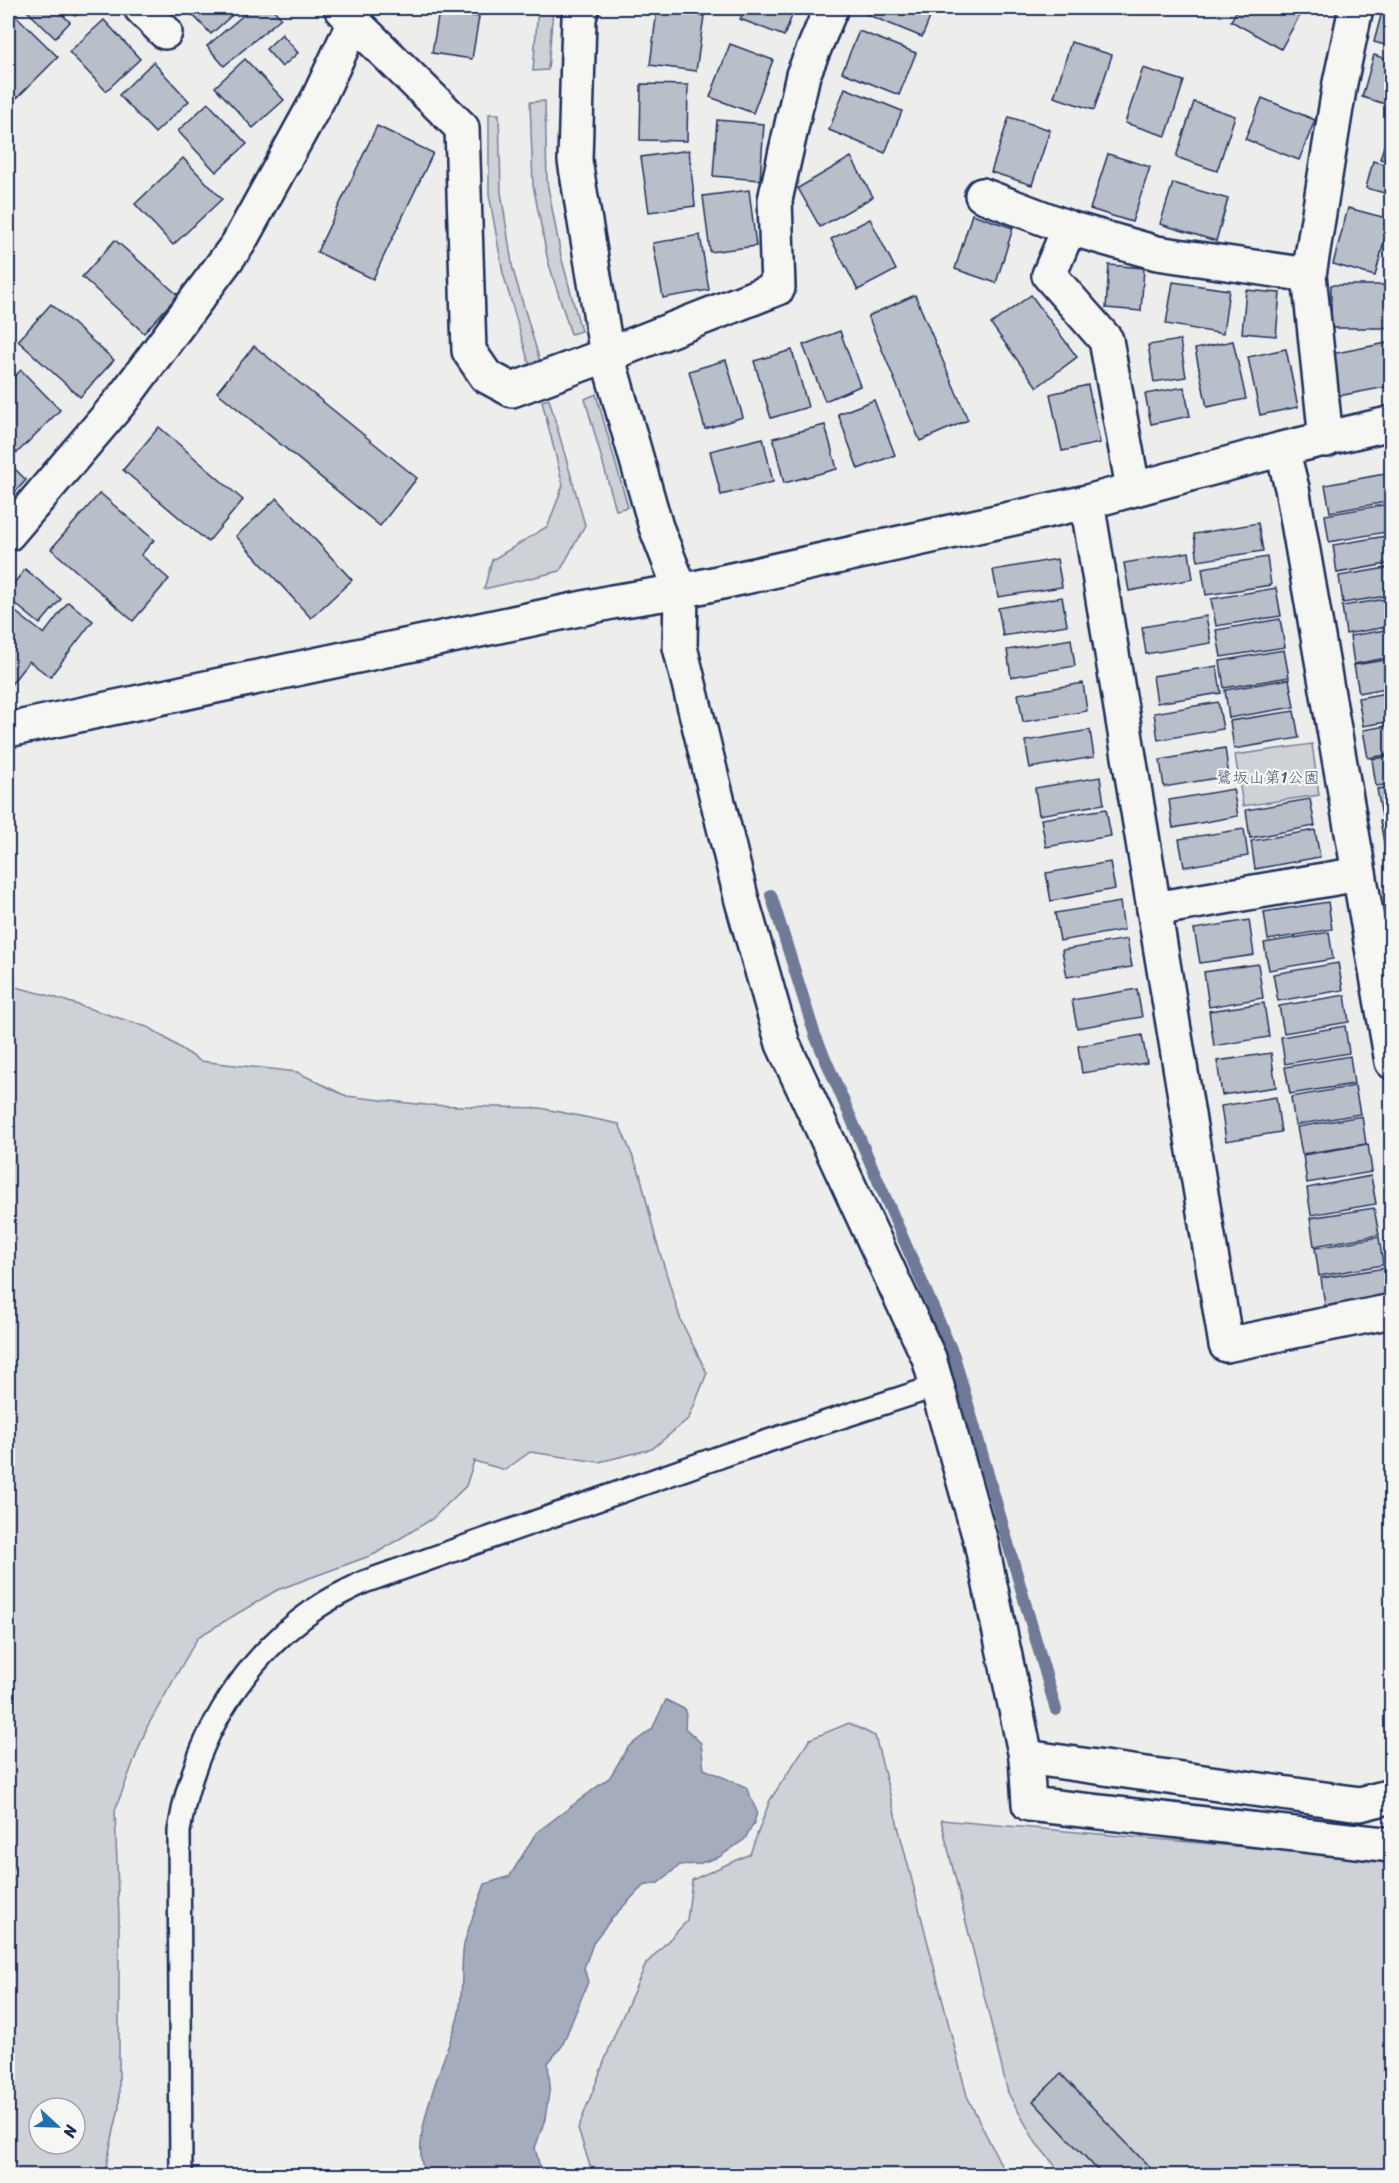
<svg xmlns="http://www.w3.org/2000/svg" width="1399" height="2183" viewBox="0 0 1399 2183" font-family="Sriracha,'Klee One',sans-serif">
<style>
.green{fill:#ced2d7;stroke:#74809a;stroke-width:1.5;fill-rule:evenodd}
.water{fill:#a5acbc;stroke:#6e7a96;stroke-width:1.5}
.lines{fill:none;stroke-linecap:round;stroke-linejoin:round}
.stream{stroke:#6e7a96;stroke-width:12}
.building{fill:#b9bfc8;stroke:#1b2f5e;stroke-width:1.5}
.lane-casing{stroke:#1b2f5e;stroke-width:26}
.street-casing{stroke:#1b2f5e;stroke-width:38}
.secondary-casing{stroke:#1b2f5e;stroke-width:38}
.lane{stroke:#f6f6f2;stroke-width:21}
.street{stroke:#f6f6f2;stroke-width:33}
.secondary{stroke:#f6f6f2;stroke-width:33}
.labels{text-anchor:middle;stroke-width:4.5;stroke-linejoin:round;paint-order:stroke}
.park-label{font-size:16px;fill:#48587c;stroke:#f6f6f2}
</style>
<rect width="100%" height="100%" fill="#edeeec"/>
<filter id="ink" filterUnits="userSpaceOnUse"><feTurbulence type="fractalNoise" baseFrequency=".0167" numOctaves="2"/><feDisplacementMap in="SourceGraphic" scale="12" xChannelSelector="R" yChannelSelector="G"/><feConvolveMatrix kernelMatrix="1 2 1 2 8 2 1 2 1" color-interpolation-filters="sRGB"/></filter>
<g filter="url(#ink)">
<g class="green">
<polygon points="538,8 553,8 548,70 533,71"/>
<polygon points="545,101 547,182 561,256 581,331 571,334 548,261 533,185 530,102"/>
<polygon points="489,114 499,114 501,192 513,270 541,365 530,367 503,273 489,194"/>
<polygon points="596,394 628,507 616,510 585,399"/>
<polygon points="549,399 585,525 560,571 484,589 492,560 548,526 563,485 542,401"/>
<polygon points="1312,744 1319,795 1243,806 1235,755"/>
<path d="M8,985L47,995L150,1028L200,1061L297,1072L346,1096L426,1105L540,1108L619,1124L640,1174L656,1240L681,1321L707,1373L689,1418L652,1449L599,1462L530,1452L505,1470L474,1461L466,1486L432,1519L375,1554L277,1590L198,1637L147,1727L115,1810L119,1919V2108L104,2175H8ZM39,2108H75V2144H39Z"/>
<polygon points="849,1723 875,1736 967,2096 1006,2175 593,2175 578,2129 616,2031 646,1964 687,1921 692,1880 750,1854 770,1800 810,1739"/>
<polygon points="941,1820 1391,1860 1391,2175 1063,2175 1036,2143 1008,2093"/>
</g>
<path class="water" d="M666,1700L686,1710L685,1728L701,1743L704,1769L746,1787L757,1812L754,1823L745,1839L719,1857L698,1864L680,1865L658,1883L643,1886L612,1918L594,1941L584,1968L588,1982L562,2046L548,2063L550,2086L545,2119L535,2148L542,2175H426C406,2142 448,2053 458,2017C464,1994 460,1968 464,1945C469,1924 478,1904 485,1884L510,1876L536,1833L610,1777L628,1747L652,1729Z"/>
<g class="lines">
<polyline class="stream" points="771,895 815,1035 954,1356 1056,1710"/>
</g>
<g class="building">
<polygon points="8,8 58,57 17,98 8,88"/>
<polygon points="24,8 56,8 70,22 55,38"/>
<polygon points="67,8 83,8 75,16"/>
<polygon points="195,8 240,8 211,34 190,12"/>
<polygon points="252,8 272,8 281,18 224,66 207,46"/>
<polygon points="453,8 482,8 481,12"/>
<polygon points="745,8 795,8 784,36 740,19"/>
<polygon points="869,8 934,8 922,37 866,14"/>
<polygon points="1238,8 1295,8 1302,11 1281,49 1231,21"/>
<polygon points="1383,8 1392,8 1392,47 1374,42"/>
<polygon points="657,10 704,16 696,71 650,65"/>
<polygon points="439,11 479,17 472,59 432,53"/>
<polygon points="104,20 140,59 106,91 69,52"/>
<polygon points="859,31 916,53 899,95 842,72"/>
<polygon points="282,34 298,53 282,67 266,49"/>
<polygon points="1071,42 1112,55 1094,110 1054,97"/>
<polygon points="730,44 773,60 753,113 710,97"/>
<polygon points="1374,55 1392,61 1392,106 1362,97"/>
<polygon points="245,59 284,100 253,128 215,87"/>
<polygon points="153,62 189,101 155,133 119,95"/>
<polygon points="1143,68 1184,81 1166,136 1125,123"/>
<polygon points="641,84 688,85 687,141 640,140"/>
<polygon points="845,88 902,111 885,153 829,130"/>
<polygon points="1262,98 1315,120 1299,160 1245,139"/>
<polygon points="1194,102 1235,116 1217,171 1176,157"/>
<polygon points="208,103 247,144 216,172 178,131"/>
<polygon points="1009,117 1050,130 1032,185 991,172"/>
<polygon points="717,120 764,124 760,180 713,176"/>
<polygon points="377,126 433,153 373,279 317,252"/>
<polygon points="1388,133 1392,134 1392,162 1380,159"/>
<polygon points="689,150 695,206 649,212 641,157"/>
<polygon points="1108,154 1150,167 1132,222 1090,209"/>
<polygon points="851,157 873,197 820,227 798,188"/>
<polygon points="183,158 222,199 173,245 135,204"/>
<polygon points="1373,161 1392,166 1392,195 1366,188"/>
<polygon points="1173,183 1228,199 1216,241 1160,224"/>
<polygon points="749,190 756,246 710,252 703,196"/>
<polygon points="1348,208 1390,219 1375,276 1333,264"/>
<polygon points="972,214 1013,228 996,283 955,269"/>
<polygon points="870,219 896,270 858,290 831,239"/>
<polygon points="700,235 709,290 663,298 653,243"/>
<polygon points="115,240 178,295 144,333 82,277"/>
<polygon points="1109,265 1144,268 1141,311 1106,308"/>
<polygon points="1173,282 1229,290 1223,334 1166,324"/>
<rect x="1331" y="285" width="57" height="43"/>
<polygon points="1246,290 1280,293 1276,336 1242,333"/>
<polygon points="915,295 968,420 920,441 868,316"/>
<polygon points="1031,295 1077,357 1037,387 991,324"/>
<polygon points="51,304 114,360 80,397 18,341"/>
<polygon points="840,331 860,386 825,401 803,345"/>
<polygon points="1180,340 1186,377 1154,382 1148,345"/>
<polygon points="1233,341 1246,399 1207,407 1195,349"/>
<polygon points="1387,343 1392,367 1392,386 1338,396 1331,354"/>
<polygon points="254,346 417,478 380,526 217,392"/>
<polygon points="1286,349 1298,407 1260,415 1248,357"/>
<polygon points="792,350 808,407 771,418 754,361"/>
<polygon points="726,360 743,417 705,429 689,371"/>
<polygon points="21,370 60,410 17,453 8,443 8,383"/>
<polygon points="1088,385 1100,443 1062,451 1050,394"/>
<polygon points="1184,387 1190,416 1151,424 1145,394"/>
<polygon points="874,400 895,455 858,469 838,414"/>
<polygon points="825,425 837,469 784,483 773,438"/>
<polygon points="159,427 243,500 208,542 123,470"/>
<polygon points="763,438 773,482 721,495 710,451"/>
<polygon points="8,462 26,480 8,500"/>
<polygon points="1390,473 1392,501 1330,512 1325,485"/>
<polygon points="100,493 154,540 141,555 169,579 133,621 51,549"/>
<polygon points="277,498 352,580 311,618 236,536"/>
<polygon points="1389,504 1392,531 1329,542 1325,515"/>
<polygon points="1258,523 1263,551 1198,561 1194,534"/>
<polygon points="1392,535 1392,563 1337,573 1333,545"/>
<polygon points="1189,552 1193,579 1129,591 1124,563"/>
<polygon points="1267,557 1271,585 1206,595 1202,568"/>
<polygon points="1057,559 1062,587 998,597 993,570"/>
<polygon points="1392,567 1392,595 1343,603 1339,576"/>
<polygon points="25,569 61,599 40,624 8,598 8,591"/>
<polygon points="1276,588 1281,616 1216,626 1211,599"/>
<polygon points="1062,597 1067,625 1003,636 998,608"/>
<polygon points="1392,598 1392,626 1346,634 1342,606"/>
<polygon points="68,602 93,621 50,677 29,661 9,687 8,686 8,606 44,634"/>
<polygon points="1206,616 1211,643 1146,654 1142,627"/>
<polygon points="1280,619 1285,647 1221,657 1216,630"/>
<polygon points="1392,629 1392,657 1354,664 1350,636"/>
<polygon points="1071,639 1075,666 1011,677 1007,650"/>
<polygon points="1284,650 1289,677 1224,688 1220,661"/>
<polygon points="1392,659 1392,687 1359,693 1354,665"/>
<polygon points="1217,666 1221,693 1157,703 1153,676"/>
<polygon points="1289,679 1294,707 1229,718 1225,690"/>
<polygon points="1083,683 1087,711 1023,722 1018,694"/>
<polygon points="1392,692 1392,721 1363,726 1358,698"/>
<polygon points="1218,702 1223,729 1158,740 1154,713"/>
<polygon points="1294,711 1299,738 1234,749 1230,721"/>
<polygon points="1392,725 1392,754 1368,758 1363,730"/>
<polygon points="1090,730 1094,757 1030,768 1025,741"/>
<polygon points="1225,748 1229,776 1164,787 1160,760"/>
<polygon points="1392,756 1392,784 1376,786 1372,759"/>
<polygon points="1100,777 1104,804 1039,815 1035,788"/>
<polygon points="1392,787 1392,815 1382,817 1377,789"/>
<polygon points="1233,789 1238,816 1173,828 1169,800"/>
<polygon points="1310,799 1315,826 1250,838 1246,810"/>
<polygon points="1106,809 1111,836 1046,847 1041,819"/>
<polygon points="1392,819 1392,847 1385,848 1380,821"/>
<polygon points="1244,829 1248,856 1184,867 1179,839"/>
<polygon points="1315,830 1320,857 1255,869 1251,841"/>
<polygon points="1110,862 1115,889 1051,901 1046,873"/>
<polygon points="1120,902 1124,930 1060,941 1055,913"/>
<polygon points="1328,902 1332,929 1268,940 1264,912"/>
<polygon points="1249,920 1254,955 1200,963 1194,929"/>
<polygon points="1329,932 1333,959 1269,970 1264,943"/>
<polygon points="1127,939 1132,967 1067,977 1062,950"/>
<polygon points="1338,963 1343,990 1278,1001 1273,974"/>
<polygon points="1258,964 1263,998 1209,1007 1204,972"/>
<polygon points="1137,989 1142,1017 1077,1028 1072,1000"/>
<polygon points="1345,995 1349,1022 1284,1033 1279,1006"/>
<polygon points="1264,1003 1269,1037 1214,1046 1209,1011"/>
<polygon points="1345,1026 1349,1053 1285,1064 1281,1037"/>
<polygon points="1142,1035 1147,1063 1082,1073 1078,1046"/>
<polygon points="1271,1053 1276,1087 1222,1095 1217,1061"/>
<polygon points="1350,1056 1354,1084 1290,1094 1285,1067"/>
<polygon points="1355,1086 1360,1114 1295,1125 1291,1097"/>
<polygon points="1276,1097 1281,1132 1226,1141 1221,1106"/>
<polygon points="1362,1116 1366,1144 1302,1154 1297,1127"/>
<polygon points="1368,1144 1372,1172 1307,1183 1303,1155"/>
<polygon points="1371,1176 1376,1204 1311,1215 1307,1188"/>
<polygon points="1374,1208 1379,1235 1314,1246 1310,1218"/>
<polygon points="1379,1237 1383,1265 1319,1276 1315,1248"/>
<polygon points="1385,1268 1390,1295 1325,1306 1321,1278"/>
<polygon points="1061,2074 1153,2171 1148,2176 1103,2176 1033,2101"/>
</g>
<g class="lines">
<defs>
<path id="lane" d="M181,2176L179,1831C182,1816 184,1801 189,1786C210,1715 254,1651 315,1609C330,1598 348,1590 364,1582L728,1454L937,1386"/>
<g id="street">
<polyline points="141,8 165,32"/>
<polyline points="354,22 462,128 469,351 486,376 512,390 607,355 778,288 775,200 803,75 831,8"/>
<polyline points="982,195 1069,228 1157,253 1309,275"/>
<polyline points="1069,228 1049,275 1106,340 1133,488"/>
<polyline points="1326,440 1309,275 1340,83 1356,8"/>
<polyline points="1282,449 1292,488 1392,1062"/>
<polyline points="1087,502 1226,1345 1392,1311"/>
<polyline points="8,534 121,401 238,244 318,99 354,22 341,8"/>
<polyline points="681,591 680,647 742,901 783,1044 929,1358 981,1542 1026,1757 1029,1804 1392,1845"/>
<polyline points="1154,909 1359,874"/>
</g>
<g id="secondary">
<polyline points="582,8 579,18 575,161 607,355 656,527 681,591"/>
<polyline points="8,730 612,602 681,591 1087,502 1282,449 1392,423"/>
<polyline points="1026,1757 1360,1804 1392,1796"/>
</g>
</defs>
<use href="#lane" class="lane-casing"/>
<use href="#street" class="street-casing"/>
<use href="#secondary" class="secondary-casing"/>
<use href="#lane" class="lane"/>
<use href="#street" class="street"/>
<use href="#secondary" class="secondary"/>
</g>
</g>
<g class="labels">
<g class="park-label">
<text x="1268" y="783">鷺坂山第1公園</text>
</g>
</g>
<rect width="1399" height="2183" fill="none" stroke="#f6f6f2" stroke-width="30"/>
<rect x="15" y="15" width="1369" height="2153" fill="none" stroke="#1b2f5e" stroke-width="2" filter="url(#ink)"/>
<g transform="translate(57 2126) rotate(112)"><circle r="28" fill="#f6f6f2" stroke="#9ea6b7" stroke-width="1.5"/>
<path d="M0-4.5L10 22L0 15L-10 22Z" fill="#1f6fb2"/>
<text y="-9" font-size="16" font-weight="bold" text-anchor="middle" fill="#1b2f5e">N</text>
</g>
</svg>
